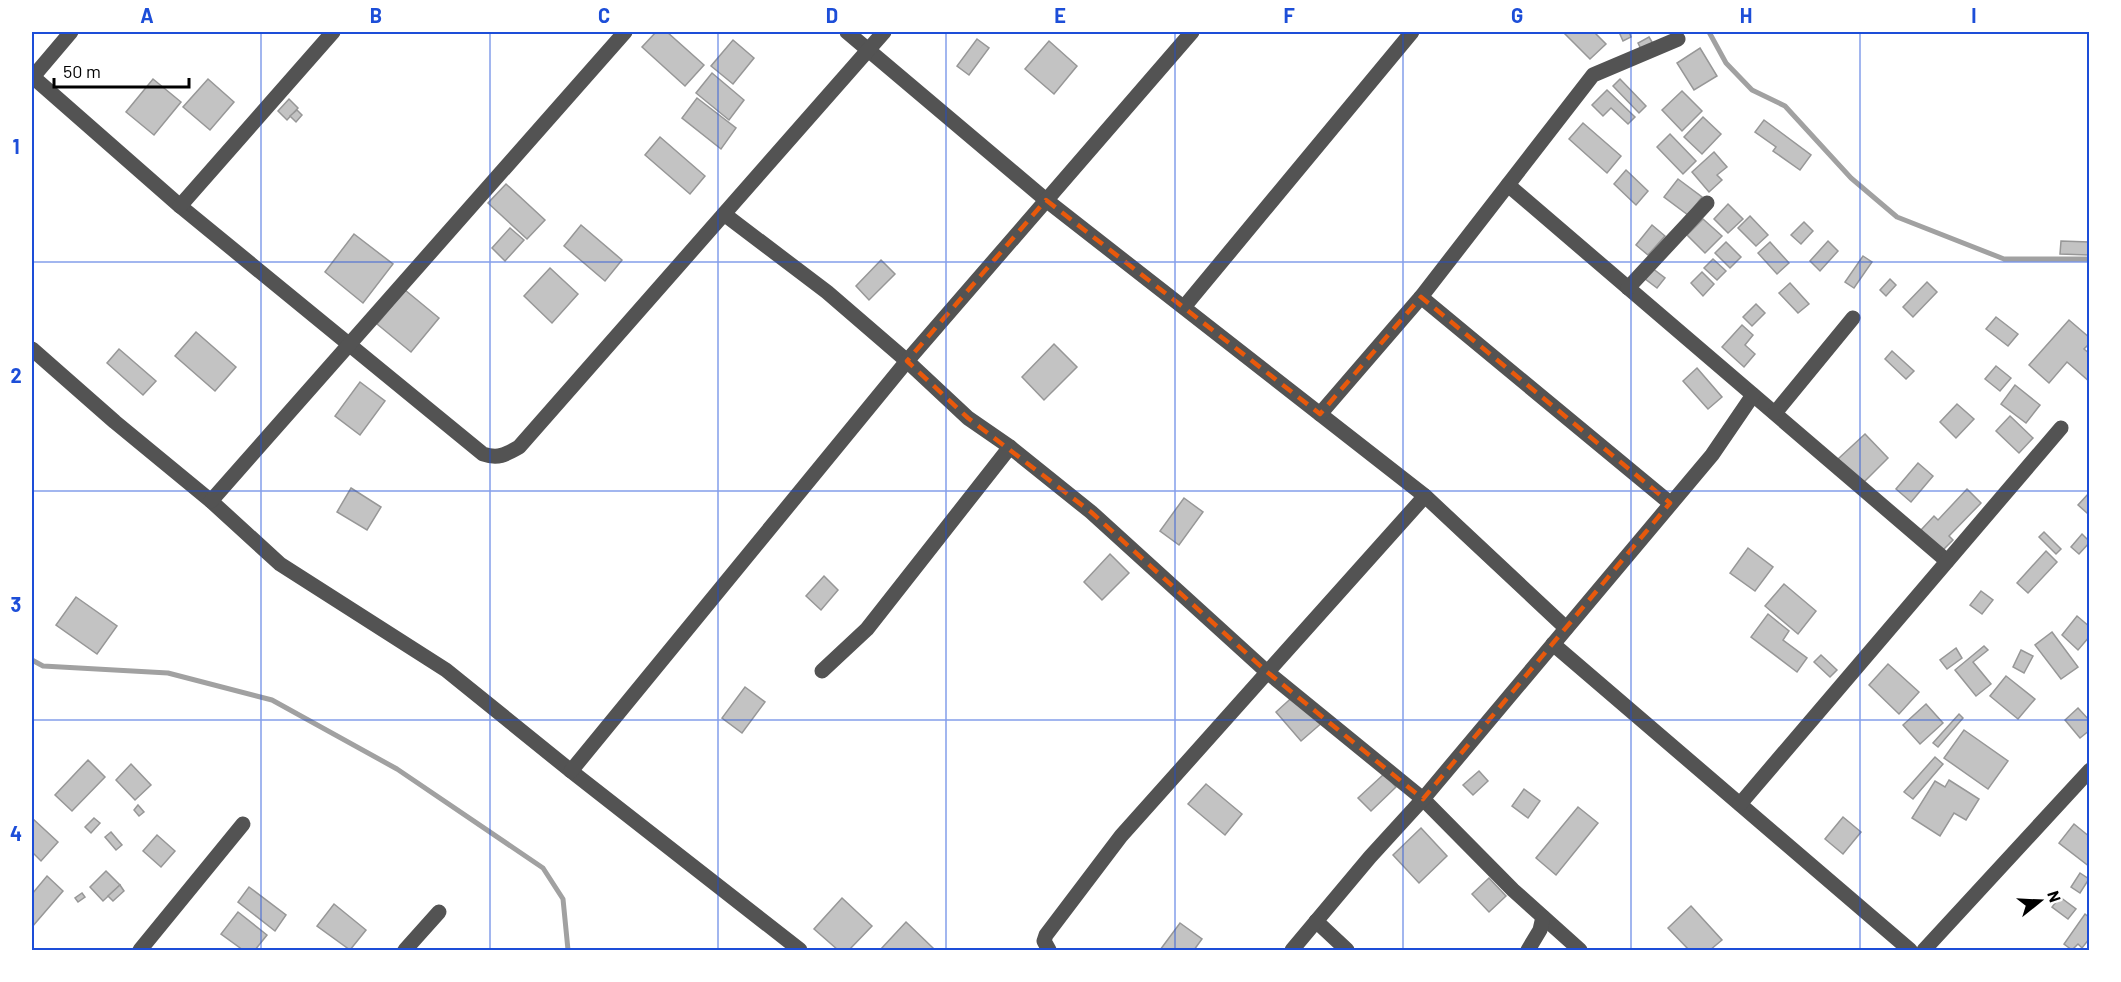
<svg xmlns="http://www.w3.org/2000/svg" width="2121" height="982" viewBox="0 0 2121 982" font-family="Barlow,sans-serif">
<style>
.lines{fill:none;stroke-linecap:round;stroke-linejoin:round}
.stream{stroke:#a1a1a1;stroke-width:5}
.building{fill:#c3c3c3;stroke:#979797;stroke-width:1.5}
.minor{stroke:#535353;stroke-width:15}
.marked{fill:none;stroke:#e8590c;stroke-width:4.5;stroke-dasharray:12 8;stroke-linejoin:round}
.grid{fill:none;stroke:#1d4ed8;stroke-width:1.5;stroke-opacity:0.55}
.neatline{fill:none;stroke:#1d4ed8;stroke-width:2}
.grid-label{font-size:20px;text-anchor:middle;font-weight:bold;fill:#1d4ed8}
</style>
<rect width="100%" height="100%" fill="#fff"/>
<g class="lines">
<g class="stream">
<polyline points="1709,32 1726,63 1752,90 1785,106 1851,178 1897,217 2004,259 2090,259"/>
<polyline points="32,660 43,666 168,673 272,700 397,769 543,868 563,899 568,950"/>
</g>
</g>
<g class="building">
<polygon points="656,32 667,32 704,65 685,86 642,47"/>
<polygon points="1563,32 1594,32 1606,44 1590,59"/>
<polygon points="1619,32 1629,32 1631,37 1623,41"/>
<polygon points="1649,37 1655,47 1643,53 1638,43"/>
<polygon points="977,39 989,48 969,75 957,66"/>
<polygon points="733,40 754,58 733,84 711,66"/>
<polygon points="1049,41 1077,66 1054,94 1025,69"/>
<polygon points="1700,48 1717,76 1694,90 1677,63"/>
<polygon points="712,73 744,100 729,120 696,93"/>
<polygon points="153,79 181,102 154,135 126,112"/>
<polygon points="208,79 234,102 210,130 183,107"/>
<polygon points="1620,79 1646,106 1639,113 1613,86"/>
<polygon points="1607,90 1635,117 1628,124 1611,108 1603,116 1592,105"/>
<polygon points="1682,91 1702,111 1682,131 1662,110"/>
<polygon points="697,98 736,128 721,149 682,118"/>
<polygon points="289,99 298,108 287,120 278,111"/>
<polygon points="297,110 302,115 296,122 290,116"/>
<polygon points="1703,117 1721,134 1702,154 1684,137"/>
<polygon points="1764,120 1811,155 1800,170 1773,151 1776,147 1755,132"/>
<polygon points="1583,123 1621,156 1607,173 1569,139"/>
<polygon points="1670,134 1696,161 1683,174 1657,147"/>
<polygon points="660,137 705,176 690,194 645,155"/>
<polygon points="1714,152 1727,167 1717,175 1722,180 1709,192 1692,172"/>
<polygon points="1626,170 1648,191 1636,205 1614,184"/>
<polygon points="1678,179 1702,197 1688,215 1664,197"/>
<polygon points="506,184 545,220 527,239 488,203"/>
<polygon points="1728,204 1743,219 1728,233 1714,219"/>
<polygon points="1750,216 1768,235 1756,246 1738,228"/>
<polygon points="1703,219 1722,236 1705,253 1687,235"/>
<polygon points="1804,222 1813,231 1801,244 1791,235"/>
<polygon points="581,225 622,260 605,281 564,246"/>
<polygon points="1652,225 1665,236 1648,255 1636,245"/>
<polygon points="510,228 524,240 505,261 492,248"/>
<polygon points="354,234 393,264 363,303 325,272"/>
<polygon points="1828,241 1838,251 1820,271 1810,261"/>
<polygon points="2061,241 2089,242 2088,255 2060,254"/>
<polygon points="1726,242 1741,257 1730,268 1715,253"/>
<polygon points="1770,242 1789,263 1777,274 1758,253"/>
<polygon points="1863,256 1872,262 1854,288 1845,282"/>
<polygon points="1713,259 1726,271 1717,280 1704,268"/>
<polygon points="881,260 895,274 869,300 856,286"/>
<polygon points="550,268 578,294 552,323 524,296"/>
<polygon points="1652,268 1665,278 1657,288 1644,278"/>
<polygon points="1702,272 1714,284 1703,296 1691,283"/>
<polygon points="1890,279 1896,285 1886,296 1880,290"/>
<polygon points="1927,282 1937,292 1913,317 1903,307"/>
<polygon points="1790,283 1809,304 1798,313 1779,293"/>
<polygon points="405,290 439,318 411,352 377,324"/>
<polygon points="1756,304 1765,313 1752,326 1743,317"/>
<polygon points="1996,317 2018,334 2008,346 1986,329"/>
<polygon points="2069,320 2090,338 2090,343 2084,349 2090,354 2090,382 2067,362 2049,383 2029,365"/>
<polygon points="1742,325 1753,335 1745,345 1755,354 1744,367 1722,347"/>
<polygon points="196,332 236,367 215,391 175,356"/>
<polygon points="1054,344 1077,367 1044,400 1022,377"/>
<polygon points="119,349 156,381 143,395 107,363"/>
<polygon points="1892,351 1914,371 1906,379 1885,359"/>
<polygon points="1996,366 2011,378 2000,391 1985,379"/>
<polygon points="1697,368 1722,397 1708,409 1683,381"/>
<polygon points="360,382 385,401 360,435 335,416"/>
<polygon points="2015,385 2040,405 2026,423 2001,404"/>
<polygon points="1957,404 1974,419 1956,438 1940,422"/>
<polygon points="2010,416 2033,438 2019,453 1996,431"/>
<polygon points="1865,434 1888,458 1862,484 1838,459"/>
<polygon points="1918,463 1933,476 1911,502 1896,489"/>
<polygon points="351,488 381,507 367,530 337,512"/>
<polygon points="1967,489 1981,503 1949,536 1953,540 1942,551 1921,530 1934,516 1938,520"/>
<polygon points="2090,492 2090,510 2087,513 2078,505"/>
<polygon points="1184,498 1203,512 1179,545 1160,531"/>
<polygon points="2044,532 2061,549 2056,554 2039,537"/>
<polygon points="2082,534 2090,542 2079,554 2071,547"/>
<polygon points="1748,548 1773,567 1755,591 1730,573"/>
<polygon points="2046,551 2057,562 2028,593 2017,583"/>
<polygon points="1110,554 1129,573 1102,600 1084,582"/>
<polygon points="824,576 838,590 821,610 806,596"/>
<polygon points="1784,584 1816,611 1798,634 1765,606"/>
<polygon points="1981,591 1993,600 1982,614 1970,605"/>
<polygon points="76,597 117,626 97,654 56,625"/>
<polygon points="1768,614 1789,631 1783,640 1807,658 1797,672 1751,637"/>
<polygon points="2077,616 2090,627 2090,636 2078,650 2062,635"/>
<polygon points="2052,632 2078,667 2061,679 2035,645"/>
<polygon points="1984,646 1988,650 1973,662 1991,684 1976,696 1955,670"/>
<polygon points="1956,648 1962,658 1947,669 1940,660"/>
<polygon points="2021,650 2033,656 2024,673 2013,667"/>
<polygon points="1821,655 1837,670 1830,677 1814,662"/>
<polygon points="1888,664 1919,692 1899,714 1869,685"/>
<polygon points="2006,676 2035,699 2018,719 1990,696"/>
<polygon points="745,687 765,702 742,733 722,718"/>
<polygon points="1299,691 1324,721 1301,741 1276,712"/>
<polygon points="1926,704 1943,723 1920,744 1903,725"/>
<polygon points="2078,708 2090,721 2090,730 2080,738 2065,720"/>
<polygon points="1959,714 1963,718 1938,747 1933,743"/>
<polygon points="1964,730 2008,761 1988,789 1944,758"/>
<polygon points="1935,757 1943,764 1913,799 1904,792"/>
<polygon points="88,760 105,777 72,811 55,795"/>
<polygon points="131,764 151,785 135,800 116,780"/>
<polygon points="1479,771 1488,781 1473,795 1463,785"/>
<polygon points="1384,774 1396,787 1371,811 1358,798"/>
<polygon points="1949,780 1979,799 1966,820 1954,813 1940,836 1912,818 1935,781 1945,787"/>
<polygon points="1206,784 1242,814 1225,835 1188,804"/>
<polygon points="1524,789 1540,801 1528,818 1512,806"/>
<polygon points="138,805 144,812 139,816 134,810"/>
<polygon points="1578,807 1598,823 1556,875 1536,858"/>
<polygon points="1843,817 1861,832 1843,854 1825,839"/>
<polygon points="32,818 58,842 41,861 32,852"/>
<polygon points="94,818 100,823 91,833 85,827"/>
<polygon points="2074,824 2090,837 2090,867 2059,843"/>
<polygon points="1421,828 1447,856 1419,883 1393,855"/>
<polygon points="111,832 122,845 116,850 105,837"/>
<polygon points="157,835 175,851 161,867 143,851"/>
<polygon points="106,871 120,885 103,901 90,887"/>
<polygon points="2080,873 2089,879 2080,893 2071,887"/>
<polygon points="47,876 63,891 32,927 32,894"/>
<polygon points="1489,878 1506,896 1489,912 1472,894"/>
<polygon points="120,885 124,891 113,901 108,896"/>
<polygon points="249,887 286,915 275,931 238,902"/>
<polygon points="82,893 85,897 78,902 75,898"/>
<polygon points="2060,897 2076,909 2068,919 2052,907"/>
<polygon points="842,898 872,926 849,950 838,950 814,929"/>
<polygon points="334,904 366,930 350,950 317,926"/>
<polygon points="1691,906 1722,940 1710,950 1689,950 1668,928"/>
<polygon points="238,912 267,935 255,950 243,950 221,934"/>
<polygon points="2085,914 2090,918 2090,938 2082,948 2078,944 2072,950 2064,944"/>
<polygon points="906,922 933,948 931,950 880,950"/>
<polygon points="1180,923 1202,939 1194,950 1160,950"/>
</g>
<g class="lines">
<g class="minor">
<polyline points="847,32 1046,200 1425,496 1566,628"/>
<path d="M33,77L180,206L483,454C498,459 505,455 519,447L884,32"/>
<polyline points="32,78 71,32"/>
<polyline points="1508,185 1947,561"/>
<polyline points="180,206 333,32"/>
<polyline points="724,214 827,292 907,361 968,418 1010,447 1091,512 1266,671 1423,799 1513,890 1580,950"/>
<polyline points="1628,288 1707,203"/>
<polyline points="1421,297 1670,503"/>
<polyline points="1184,307 1412,32"/>
<polyline points="32,349 115,422 211,501 280,564 446,670 571,771 800,950"/>
<polyline points="1775,413 1853,318"/>
<polyline points="1320,414 1421,297 1593,75 1678,39"/>
<polyline points="211,501 625,32"/>
<polyline points="1553,644 1910,950"/>
<polyline points="822,671 867,629 1010,447"/>
<polyline points="571,771 907,361 1192,32"/>
<polyline points="1740,804 2061,428"/>
<polyline points="1316,921 1347,950"/>
<polyline points="140,950 243,824"/>
<polyline points="405,950 439,912"/>
<polyline points="1049,950 1044,941 1046,935 1121,836 1425,496"/>
<polyline points="1292,950 1370,857 1423,799 1712,455 1753,395"/>
<polyline points="1528,950 1540,930 1543,917"/>
<polyline points="1924,950 2090,770"/>
</g>
</g>
<path class="marked" d="M1046,200L1320,414L1421,297L1670,503L1423,799L1266,671L1091,512L968,418L907,361Z"/>
<path class="grid" d="M261,32V950M490,32V950M718,32V950M946,32V950M1175,32V950M1403,32V950M1631,32V950M1860,32V950M32,262H2090M32,491H2090M32,720H2090"/>
<rect width="2121" height="982" fill="none" stroke="#ffffff" stroke-width="66"/>
<g transform="translate(2040 901) rotate(72)" stroke="#ffffff" stroke-width="4.5" paint-order="stroke">
<path d="M0-4.5L10 22L0 15L-10 22Z" fill="#000000"/>
<text y="-9" font-size="16" font-weight="bold" text-anchor="middle" fill="#000000">N</text>
</g>
<path d="M54 78v9h135v-9" fill="none" stroke="#000000" stroke-width="3"/>
<text x="63" y="78" font-size="18" fill="#000000" stroke="#ffffff" stroke-width="4.5" paint-order="stroke">50 m</text>
<rect x="33" y="33" width="2055" height="916" class="neatline"/>
<g class="grid-label">
<text x="147" y="23">A</text>
<text x="376" y="23">B</text>
<text x="604" y="23">C</text>
<text x="832" y="23">D</text>
<text x="1060" y="23">E</text>
<text x="1289" y="23">F</text>
<text x="1517" y="23">G</text>
<text x="1746" y="23">H</text>
<text x="1974" y="23">I</text>
<text x="16" y="154">1</text>
<text x="16" y="383">2</text>
<text x="16" y="612">3</text>
<text x="16" y="841">4</text>
</g>
</svg>
